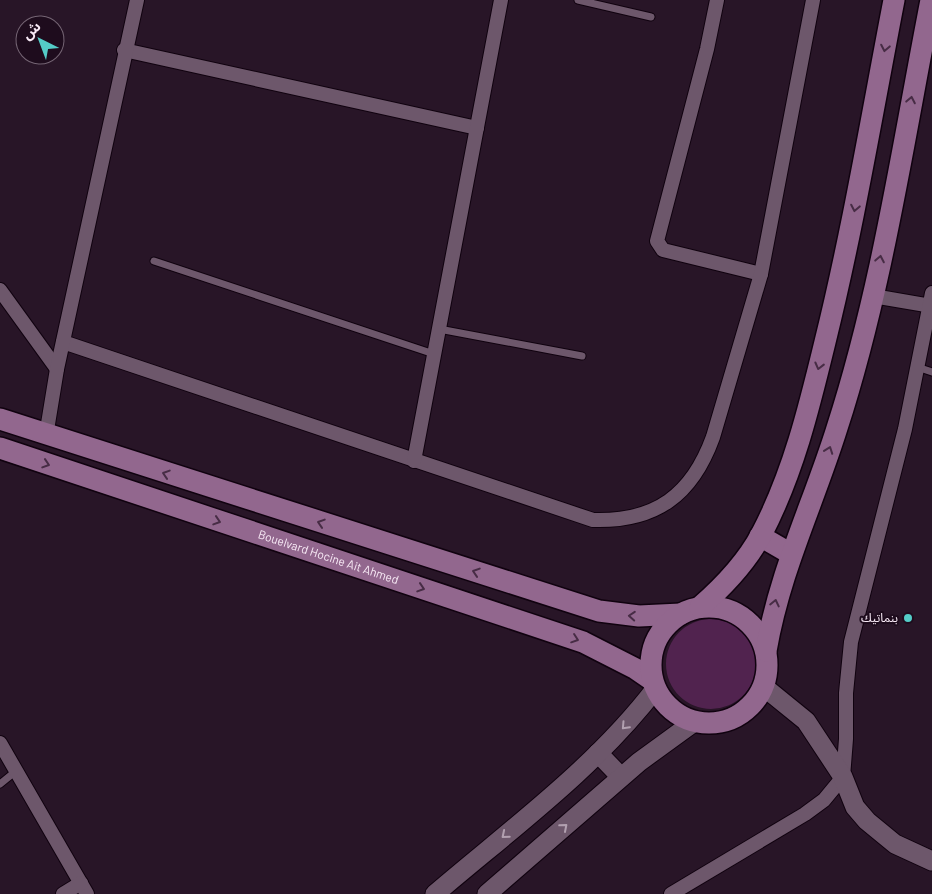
<svg xmlns="http://www.w3.org/2000/svg" width="932" height="894" viewBox="0 0 932 894" font-family="Barlow,'Noto Sans Arabic',sans-serif">
<style>
.green{fill:#51234f}
.lines{fill:none;stroke-linecap:round;stroke-linejoin:round}
.lane-casing{stroke:#10020f;stroke-width:9}
.street-casing{stroke:#10020f;stroke-width:16}
.secondary-casing{stroke:#10020f;stroke-width:21}
.primary-casing{stroke:#10020f;stroke-width:24}
.lane{stroke:#6d576b;stroke-width:7}
.street{stroke:#6d576b;stroke-width:14}
.secondary{stroke:#6d576b;stroke-width:19}
.primary{stroke:#92678e;stroke-width:21}
.oneway{stroke:#472c45}
.oneway2{stroke:#b2a0b0}
.poi-dot{fill:#54cdc8;stroke:#1e0c1d;stroke-width:2}
.labels{text-anchor:middle;stroke-width:4;stroke-linejoin:round;paint-order:stroke}
.street-label{font-size:12px;fill:#f8eaf6;stroke:#1e0c1d}
.poi-label{font-size:12px;fill:#f8eaf6;stroke:#1e0c1d;text-anchor:end}
</style>
<rect width="100%" height="100%" fill="#281527"/>
<circle class="green" cx="711" cy="664" r="45"/>
<g class="lines">
<defs>
<g id="lane">
<polyline points="578,0 651,17"/>
<polyline points="154,261 434,354"/>
<polyline points="439,329 582,356"/>
<polyline points="917,367 932,372"/>
<polyline points="0,784 16,771"/>
</g>
<g id="street">
<polyline points="717,0 707,49 657,241 663,250 761,274"/>
<polyline points="124,50 477,128"/>
<polyline points="0,290 57,369"/>
<polyline points="873,296 932,306"/>
<path d="M63,342L593,520C656,522 692,495 713,437L761,274L813,0"/>
<polyline points="46,436 57,369 137,0"/>
<polyline points="414,461 501,0"/>
<polyline points="0,743 87,894"/>
<polyline points="63,894 81,883"/>
<polyline points="671,894 805,814 824,800 843,777 846,739 846,693 851,642 905,429 932,293"/>
</g>
<g id="secondary">
<polyline points="763,686 806,721 843,777 855,807 867,821 895,844 932,861"/>
<polyline points="598,753 621,777"/>
<path d="M435,894C511,829 595,768 656,688"/>
<polyline points="487,894 639,762 694,722"/>
</g>
<g id="primary">
<polyline points="0,419 599,611 639,616 681,614"/>
<path id="s1" d="M0,448L583,642L636,669L652,680"/>
<polyline points="760,536 791,554"/>
<circle cx="709" cy="665" r="58"/>
<path d="M700,607C724,586 746,563 761,535C793,474 809,408 825,342C853,229 872,114 894,0"/>
<path d="M766,651C780,570 813,505 837,428C882,289 903,143 931,0"/>
</g>
</defs>
<use href="#lane" class="lane-casing"/>
<use href="#street" class="street-casing"/>
<use href="#secondary" class="secondary-casing"/>
<use href="#primary" class="primary-casing"/>
<use href="#lane" class="lane"/>
<use href="#street" class="street"/>
<use href="#secondary" class="secondary"/>
<use href="#primary" class="primary"/>
</g>
<defs><path id="oneway-chevron" d="M-2-3.5L2.5 0L-2 3.5" fill="none" stroke-width="1.6" stroke-linecap="round" stroke-linejoin="round" transform="scale(1.25)"/></defs>
<g class="oneway">
<use href="#oneway-chevron" transform="translate(885 48) rotate(101)"/>
<use href="#oneway-chevron" transform="translate(911 100) rotate(-79)"/>
<use href="#oneway-chevron" transform="translate(855 208) rotate(101)"/>
<use href="#oneway-chevron" transform="translate(880 259) rotate(-79)"/>
<use href="#oneway-chevron" transform="translate(819 366) rotate(104)"/>
<use href="#oneway-chevron" transform="translate(829 450) rotate(-70)"/>
<use href="#oneway-chevron" transform="translate(46 464) rotate(18)"/>
<use href="#oneway-chevron" transform="translate(166 474) rotate(-162)"/>
<use href="#oneway-chevron" transform="translate(217 521) rotate(18)"/>
<use href="#oneway-chevron" transform="translate(321 523) rotate(-162)"/>
<use href="#oneway-chevron" transform="translate(476 572) rotate(-162)"/>
<use href="#oneway-chevron" transform="translate(421 588) rotate(18)"/>
<use href="#oneway-chevron" transform="translate(775 603) rotate(-77)"/>
<use href="#oneway-chevron" transform="translate(632 616) rotate(-176)"/>
<use href="#oneway-chevron" transform="translate(575 639) rotate(19)"/>
</g>
<g class="oneway2">
<use href="#oneway-chevron" transform="translate(625 726) rotate(133)"/>
<use href="#oneway-chevron" transform="translate(564 827) rotate(-41)"/>
<use href="#oneway-chevron" transform="translate(505 835) rotate(140)"/>
</g>
<circle class="poi-dot" cx="908" cy="618" r="5"/>
<g class="labels">
<g class="street-label">
<text dy="4" stroke="none"><textPath href="#s1" startOffset="346">Bouelvard Hocine Ait Ahmed</textPath></text>
</g>
<g class="poi-label">
<text x="898" y="622">بنماتيك</text>
</g>
</g>
<g transform="translate(40 40) rotate(318)"><circle r="24" fill="#1e0c1d" stroke="#756574"/>
<path d="M0-4L9 19L0 12L-9 19Z" fill="#54cdc8"/>
<text y="-8" font-size="14" font-weight="bold" text-anchor="middle" fill="#f8eaf6">ش</text>
</g>
</svg>
